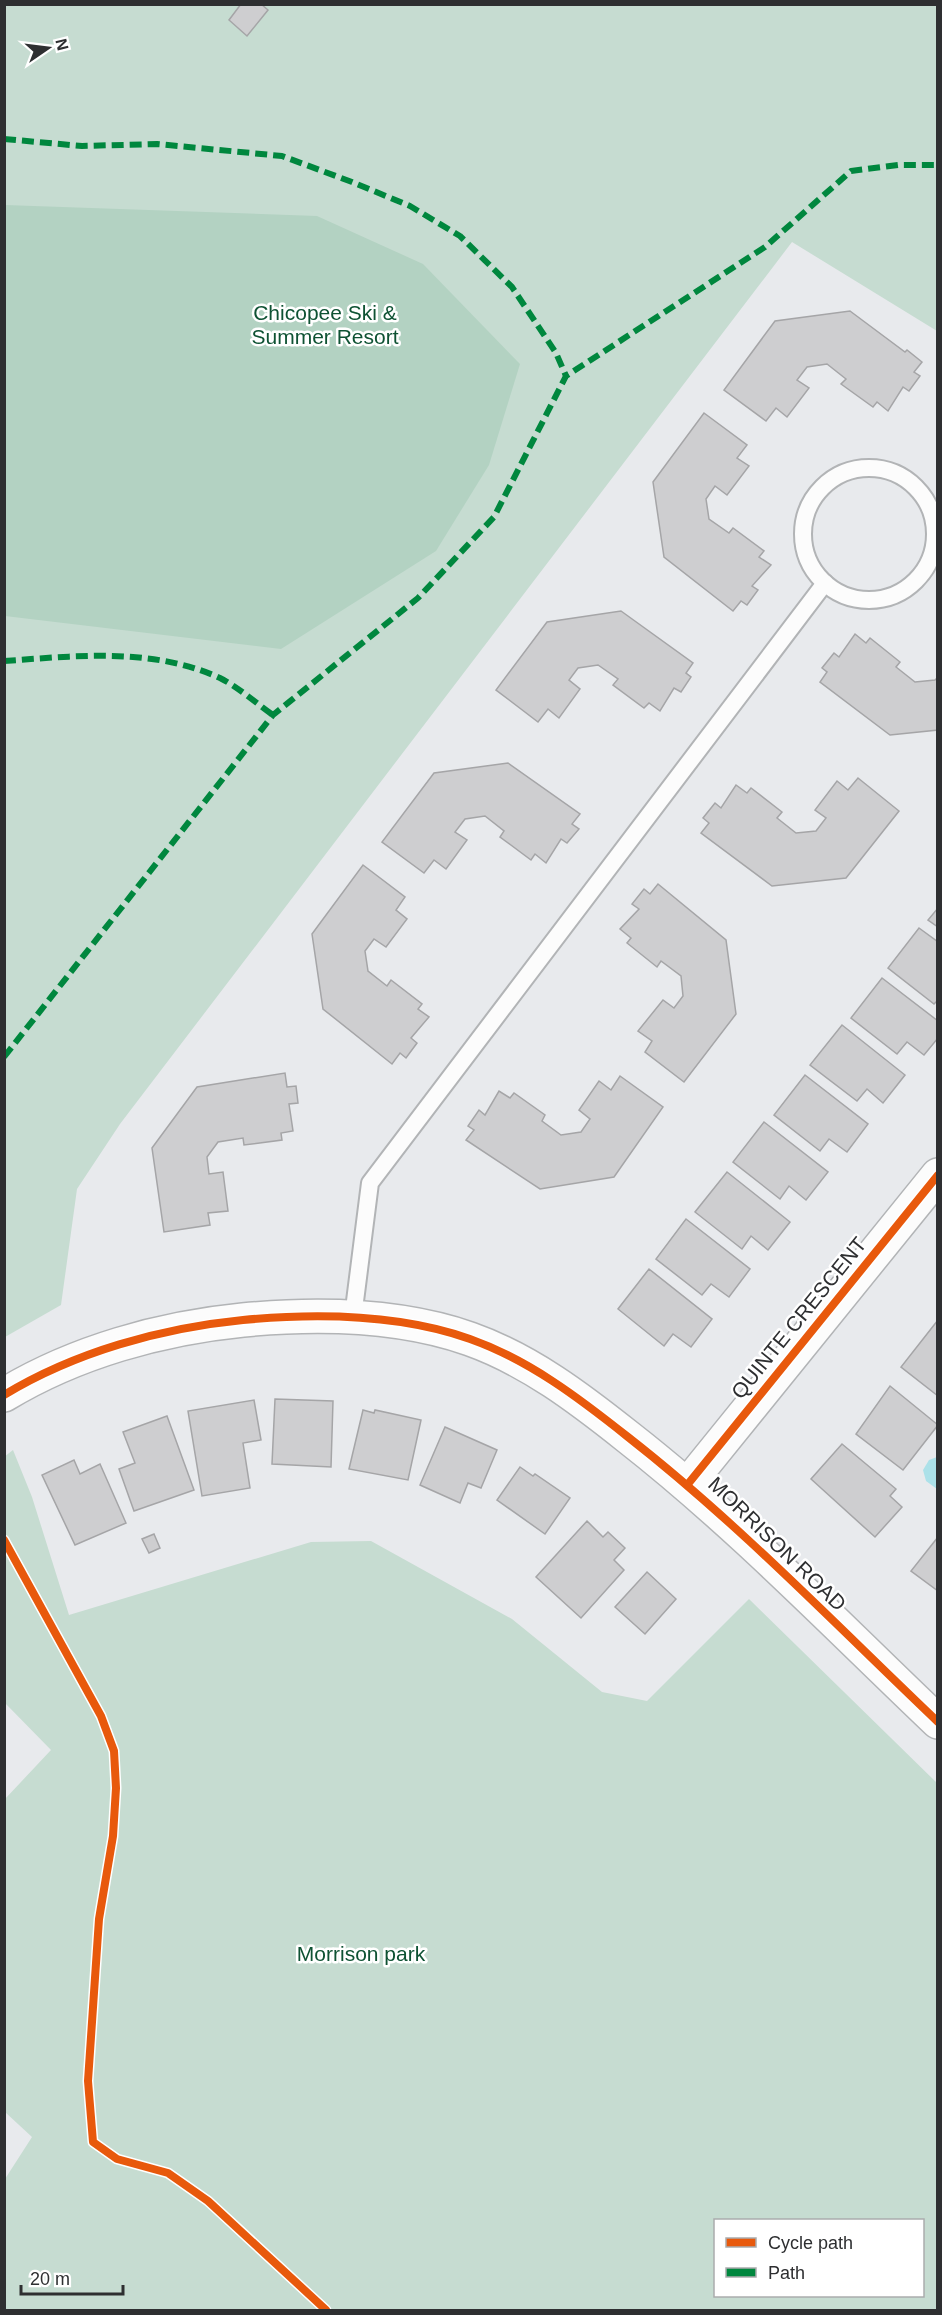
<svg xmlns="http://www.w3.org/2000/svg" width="942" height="2315" viewBox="0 0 942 2315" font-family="Helvetica,sans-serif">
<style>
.green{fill:#c6dcd1;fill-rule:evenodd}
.forest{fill:#b3d2c2}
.water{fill:#ace1e9}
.building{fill:#ceced0;stroke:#a5a5a7;stroke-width:1.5}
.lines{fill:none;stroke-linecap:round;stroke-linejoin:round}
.service-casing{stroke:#b2b4b6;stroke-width:20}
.minor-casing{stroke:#b2b4b6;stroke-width:36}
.tertiary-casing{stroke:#b2b4b6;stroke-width:36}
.service{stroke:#fcfcfc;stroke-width:16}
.minor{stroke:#fcfcfc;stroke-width:33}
.tertiary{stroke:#fcfcfc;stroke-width:33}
.quiet{stroke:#00873e;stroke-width:6;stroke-dasharray:12 6;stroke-linecap:butt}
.cycleway-casing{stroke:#fff;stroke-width:11}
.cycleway{stroke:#e8590c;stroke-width:8}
.labels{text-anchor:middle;stroke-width:5;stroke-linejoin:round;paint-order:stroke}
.park-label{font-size:21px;fill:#0e5233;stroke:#fff}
.street-label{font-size:21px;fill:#2e2f31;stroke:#fff}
</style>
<rect width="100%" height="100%" fill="#e8eaed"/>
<g class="green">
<polygon points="5,5 937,5 937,331 792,242 120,1124 77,1189 61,1305 5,1337"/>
<path d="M13,1450L32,1497L69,1615L311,1542L371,1541L512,1619L602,1692L647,1701L749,1599L937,1783V2310H5V2179L32,2137L5,2112V1799L51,1750L5,1703L4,1457ZM716,2220H922V2296H716Z"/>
</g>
<polygon class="forest" points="5,205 317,216 423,264 520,364 489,465 436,551 281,649 5,616"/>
<polygon class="water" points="937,1457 938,1457 937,1489 926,1481 923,1470 929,1460"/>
<g class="building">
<polygon points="241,4 261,4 268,10 247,36 229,20"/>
<polygon points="850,311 905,352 907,350 922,362 914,372 920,376 909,391 903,387 888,411 877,402 873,407 841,384 846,379 827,364 807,367 797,380 809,388 787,417 776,408 766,421 724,390 775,321"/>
<polygon points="704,413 747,445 737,458 749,466 727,495 715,486 706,499 709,519 729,533 733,528 764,551 759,557 771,565 752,586 758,590 747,605 741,601 733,611 664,557 653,482"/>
<polygon points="621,611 693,663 686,673 691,677 681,692 674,688 660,711 649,703 644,708 613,685 618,679 598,665 578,668 569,680 580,689 559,718 548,709 538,722 496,690 547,622"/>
<polygon points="855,634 866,643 870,638 900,662 896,667 915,682 935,680 938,677 938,730 890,735 820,682 827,672 822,668 834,653 839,657"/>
<polygon points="508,763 580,814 572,824 579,829 567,843 561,839 546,863 535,854 531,860 500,837 504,831 485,816 465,819 455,832 467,840 446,869 434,860 424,873 382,842 434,773"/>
<polygon points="858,778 899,811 846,878 772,886 701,833 709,823 703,818 715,803 721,808 736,785 747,793 751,788 782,812 777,818 796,833 816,831 826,818 815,810 837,781 848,790"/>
<polygon points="363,865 405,897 396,910 407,919 386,947 374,939 365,951 368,971 387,986 391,980 422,1004 418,1009 429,1017 411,1038 417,1043 406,1058 400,1053 392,1064 323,1009 312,934"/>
<polygon points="658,884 726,940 736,1014 684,1082 645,1052 652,1041 638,1031 663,1000 674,1008 683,996 681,976 661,961 657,967 627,943 631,938 620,929 639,909 632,904 644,889 650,894"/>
<polygon points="938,908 938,927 928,920"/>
<polygon points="919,928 938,942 938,1000 934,1004 888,968"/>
<polygon points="882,978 938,1021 938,1038 924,1055 907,1042 897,1054 851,1018"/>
<polygon points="842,1025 905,1075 883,1103 867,1089 857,1101 810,1065"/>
<polygon points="285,1073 287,1087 296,1086 298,1103 289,1104 293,1131 281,1133 282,1140 244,1145 243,1138 218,1142 207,1157 209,1174 223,1172 228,1211 208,1213 210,1225 164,1232 152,1148 197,1087"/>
<polygon points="805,1075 868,1124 847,1152 829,1139 820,1151 774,1115"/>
<polygon points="620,1076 663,1107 614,1177 540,1189 466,1140 474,1130 468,1126 479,1110 485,1115 499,1091 510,1098 514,1093 545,1115 542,1121 561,1135 581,1132 590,1119 579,1110 599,1081 611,1090"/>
<polygon points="764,1122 828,1172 806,1200 789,1186 780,1199 733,1162"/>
<polygon points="727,1172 790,1222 768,1250 751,1236 742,1249 695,1212"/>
<polygon points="686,1219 750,1269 729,1297 711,1284 702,1295 656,1259"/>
<polygon points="649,1269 712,1319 691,1347 673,1334 664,1346 618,1309"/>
<polygon points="938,1320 938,1396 901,1367"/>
<polygon points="890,1386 938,1425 903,1470 856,1434"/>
<polygon points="275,1399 333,1401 331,1467 272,1464"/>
<polygon points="254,1400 261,1440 243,1443 250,1488 202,1496 188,1411"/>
<polygon points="363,1410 374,1413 375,1410 421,1420 408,1480 349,1469"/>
<polygon points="167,1416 194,1490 134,1511 119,1469 135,1463 123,1432"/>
<polygon points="445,1427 497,1450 481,1488 468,1483 460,1503 420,1485"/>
<polygon points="842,1444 896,1489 890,1496 902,1507 875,1537 811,1479"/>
<polygon points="74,1460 80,1474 100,1464 126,1523 75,1545 42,1475"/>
<polygon points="520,1467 533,1476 535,1474 570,1498 545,1534 497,1500"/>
<polygon points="587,1521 603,1537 608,1532 625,1548 614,1560 624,1570 581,1618 536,1577"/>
<polygon points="154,1534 160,1548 149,1553 142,1539"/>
<polygon points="938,1537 938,1591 911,1571"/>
<polygon points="647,1572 676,1599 645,1634 615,1607"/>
</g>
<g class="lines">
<defs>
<g id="service">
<circle cx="869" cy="534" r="66"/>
<polyline points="353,1317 370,1183 825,583"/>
</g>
<polyline id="minor" points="688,1484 938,1175"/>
<path id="tertiary" d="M4,1395C75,1352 161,1328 243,1320C318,1313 399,1314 470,1339C529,1360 579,1398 628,1437C738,1523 836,1625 938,1722"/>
</defs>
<use href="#service" class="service-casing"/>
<use href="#minor" class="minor-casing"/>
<use href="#tertiary" class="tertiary-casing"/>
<use href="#service" class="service"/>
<use href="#minor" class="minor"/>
<use href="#tertiary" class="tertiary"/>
<g class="quiet">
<polyline points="4,139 82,146 157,144 282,156 352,182 410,206 460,236 512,287 556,353 566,376"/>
<path d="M4,661C76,656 152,647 220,678C238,687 256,703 273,715"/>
<polyline points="4,1057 273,715 418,598 494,517 566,376 765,247 851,171 898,165 938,165"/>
</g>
<defs>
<g id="cycleway">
<path d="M4,1395C75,1352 161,1328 243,1320C318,1313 399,1314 470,1339C529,1360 579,1398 628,1437C738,1523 836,1625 938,1722"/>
<polyline points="688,1484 938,1175"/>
<polyline points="4,1540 101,1716 114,1751 116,1788 113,1836 99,1919 88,2081 93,2142 117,2159 168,2173 208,2201 326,2310"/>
</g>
</defs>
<use href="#cycleway" class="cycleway-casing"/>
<use href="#cycleway" class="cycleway"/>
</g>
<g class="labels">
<g class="park-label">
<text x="325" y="320">Chicopee Ski &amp;<tspan x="325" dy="24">Summer Resort</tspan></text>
<text x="361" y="1961">Morrison park</text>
</g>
<g class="street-label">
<text transform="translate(799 1318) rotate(-51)" y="7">QUINTE CRESCENT</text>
<text transform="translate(777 1544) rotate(44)" y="7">MORRISON ROAD</text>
</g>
</g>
<rect width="942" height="2315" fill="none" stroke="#2e2f31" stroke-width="12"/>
<rect x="714" y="2219" width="210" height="78" fill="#ffffff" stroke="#abacad" stroke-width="1.5"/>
<rect x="726" y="2238" width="30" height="9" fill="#e8590c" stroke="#abacad" stroke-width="1.5"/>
<text x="768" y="2249" font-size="18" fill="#2e2f31">Cycle path</text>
<rect x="726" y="2268" width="30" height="9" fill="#00873e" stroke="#abacad" stroke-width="1.5"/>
<text x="768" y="2279" font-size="18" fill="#2e2f31">Path</text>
<g transform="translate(48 48) rotate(76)" stroke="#ffffff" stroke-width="4.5" paint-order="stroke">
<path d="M0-4.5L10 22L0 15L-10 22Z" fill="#2e2f31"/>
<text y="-9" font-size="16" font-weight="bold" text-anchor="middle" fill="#2e2f31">N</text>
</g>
<path d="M21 2285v9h102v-9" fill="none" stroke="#2e2f31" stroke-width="3"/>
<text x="30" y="2285" font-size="18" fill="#2e2f31" stroke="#ffffff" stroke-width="4.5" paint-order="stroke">20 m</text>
</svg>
